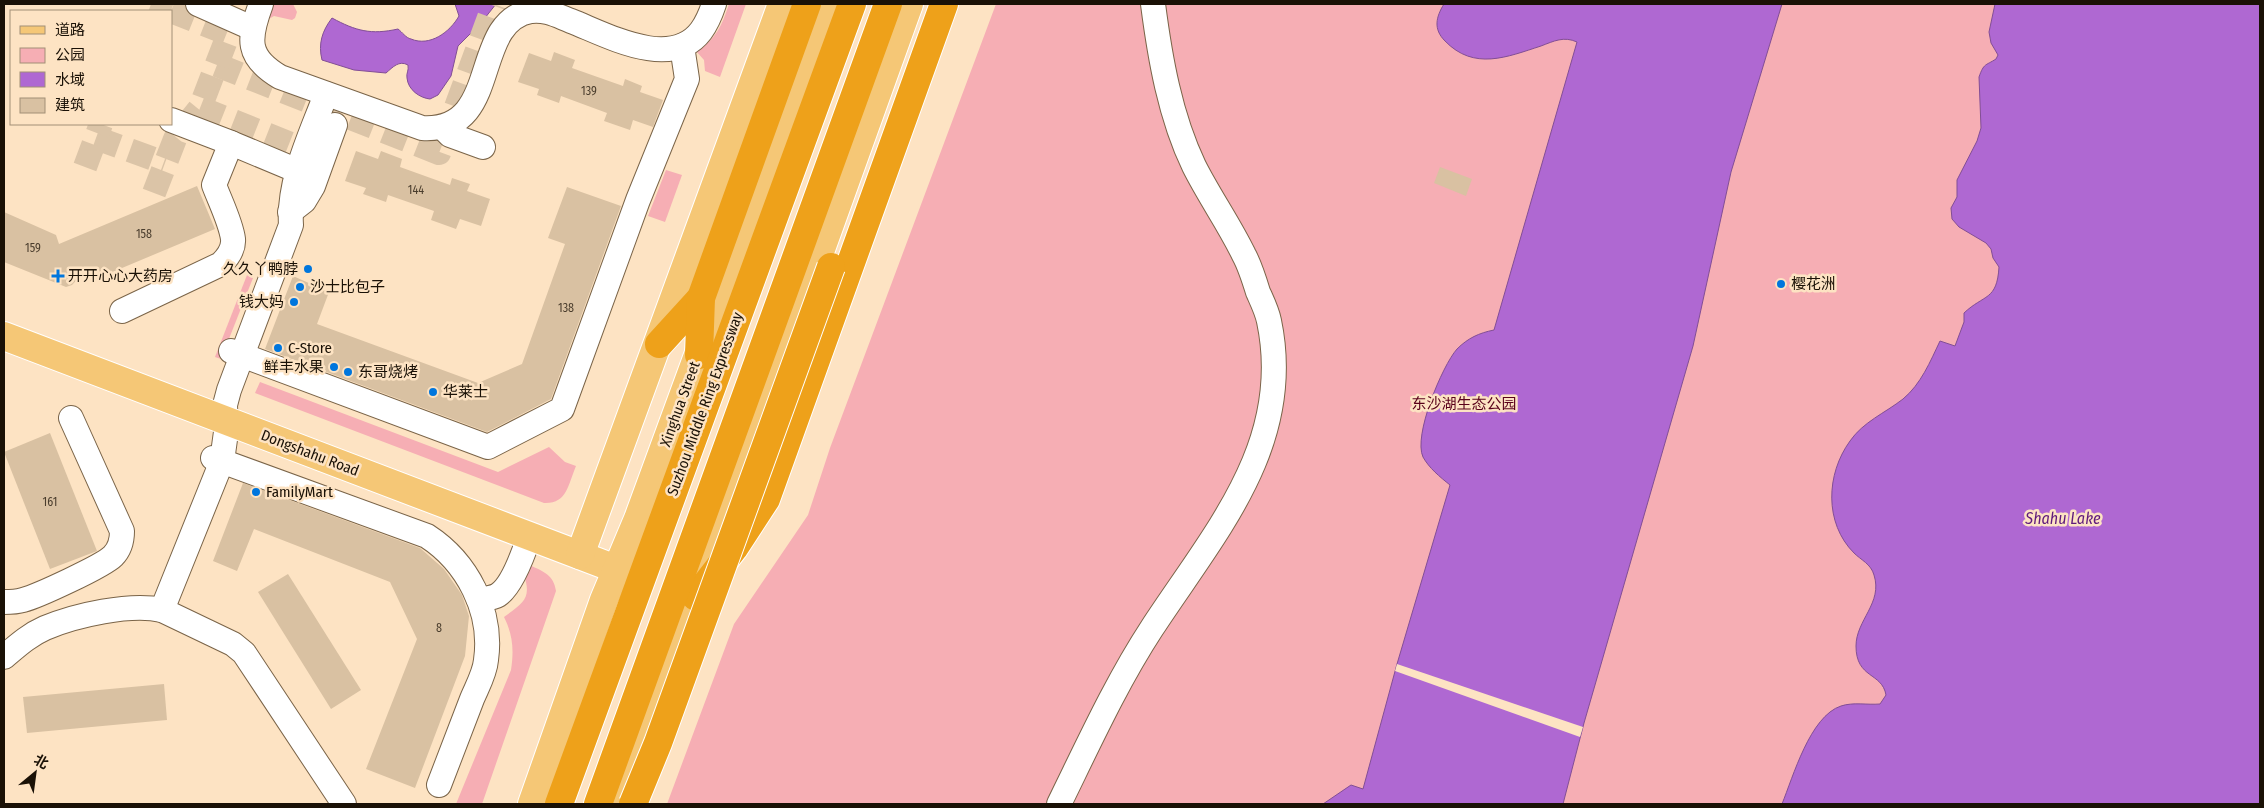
<svg xmlns="http://www.w3.org/2000/svg" width="2264" height="808" viewBox="0 0 2264 808" font-family="'Fira Sans Condensed','Noto Sans SC',sans-serif">
<style>
.green{fill:#f6aeb4}
.water{fill:#af68d2;stroke:#824e95}
.pier{fill:#fde3c3}
.building{fill:#d9c1a2}
.lines{fill:none;stroke-linecap:round;stroke-linejoin:round}
.minor-tunnel{stroke:#dbc4a7;stroke-width:24;stroke-dasharray:24 12;stroke-linecap:butt}
.minor-casing{stroke:#7a6448;stroke-width:26}
.major-casing{stroke:#fff;stroke-width:30}
.highway-casing{stroke:#fff;stroke-width:30}
.minor{stroke:#fff;stroke-width:24}
.major{stroke:#f5c776;stroke-width:28}
.highway{stroke:#eea11a;stroke-width:28}
.highway-bridge-casing{stroke:#fff;stroke-width:30;stroke-linecap:butt}
.highway-bridge{stroke:#eea11a;stroke-width:28}
.poi-dot{fill:#0076dd;stroke:#fde3c3;stroke-width:2}
.labels{text-anchor:middle;stroke-width:5;stroke-linejoin:round;paint-order:stroke}
.number-label{font-size:12px;fill:#4a3d2d}
.poi-label{font-size:15px;fill:#1a1106;stroke:#fde3c3;text-anchor:start}
.street-label{font-size:15px;fill:#1a1106;stroke:#fde3c3}
.park-label{font-size:15px;fill:#59001a;stroke:#fde3c3}
.water-label{font-size:16px;font-style:italic;fill:#5f1a7b;stroke:#fde3c3}
</style>
<rect width="100%" height="100%" fill="#fde3c3"/>
<g class="green">
<polygon points="273,4 293,4 297,12 295,18 292,20 274,16 267,20"/>
<path d="M729,4H746L720,77L705,71L704,60L696,51C716,40 722,25 729,4Z"/>
<polygon points="996,4 2260,4 2260,804 667,804 734,624 808,515 830,448"/>
<polygon points="666,170 682,175 665,222 648,216"/>
<polygon points="247,275 253,278 221,359 215,357"/>
<path d="M260,382L498,472L549,447L565,462L576,466C568,485 567,504 544,503L255,393Z"/>
<path d="M529,565C543,571 554,575 556,591L482,804H456L511,670C514,650 513,635 504,617C523,603 532,599 524,575Z"/>
</g>
<g class="water">
<path d="M455,4H496L481,23L458,46L451,76L438,95L430,99C420,98 408,90 407,78C406,73 409,71 408,65C399,60 393,67 386,73L354,70L322,60C318,44 322,31 332,18C356,31 371,35 398,29C402,32 406,38 411,39C430,47 450,32 459,16Z"/>
<path d="M1444,4H1782L1731,172L1693,346L1584,723L1563,804H1323L1351,785L1363,789L1397,664L1450,485C1440,477 1429,468 1423,457C1413,436 1442,366 1457,349C1468,338 1479,333 1494,330L1577,42C1564,36 1554,41 1541,46C1507,57 1474,71 1445,41C1433,29 1436,17 1444,4Z"/>
<path d="M1995,4H2260V804H1782C1793,777 1810,716 1841,706C1853,702 1867,705 1880,704L1886,695C1882,672 1856,679 1856,646C1856,620 1883,603 1874,575C1871,564 1861,560 1854,553C1824,523 1826,474 1850,441C1863,422 1885,413 1903,399C1921,384 1930,362 1940,341L1955,346L1964,322V313C1984,294 1997,301 1999,267L1993,258L1991,249L1986,243L1959,227L1952,219L1951,208L1957,197V180L1977,141L1981,128L1979,77C1984,63 1985,66 1996,59L1998,55L1991,43L1989,32Z"/>
</g>
<polygon class="pier" points="1397,664 1583,727 1580,737 1395,671"/>
<g class="building">
<polygon points="554,52 575,60 572,68 623,86 625,79 642,86 640,92 663,100 653,127 633,120 630,130 604,121 607,113 561,96 559,103 537,95 539,89 518,82 529,53 551,61"/>
<polygon points="356,151 378,159 381,151 402,159 400,167 450,185 452,178 470,184 467,191 490,199 481,226 460,219 456,229 431,220 434,211 388,195 386,202 363,194 366,188 345,181"/>
<polygon points="1440,167 1472,179 1466,196 1434,183"/>
<polygon points="197,186 215,229 91,281 86,270 72,285 66,287 4,262 4,212 56,235 59,244"/>
<polygon points="567,187 621,206 551,399 487,432 265,349 293,276 329,292 317,324 478,383 522,364 565,244 548,238"/>
<polygon points="50,433 97,551 50,569 4,452"/>
<polygon points="243,483 420,548 444,569 462,595 469,616 465,656 415,788 366,769 417,639 390,582 254,529 237,571 213,561"/>
<polygon points="288,574 361,690 331,709 258,592"/>
<polygon points="164,684 167,720 27,733 23,697"/>
</g>
<g class="lines">
<g class="minor-tunnel">
<polyline points="151,4 171,11"/>
<polyline points="171,11 229,34"/>
<polyline points="217,65 439,153 494,4"/>
<polyline points="200,108 301,148"/>
<polyline points="96,138 165,163"/>
<polyline points="85,167 101,124"/>
<polyline points="154,193 175,139 200,108 240,4"/>
</g>
<defs>
<g id="minor">
<polyline points="198,4 252,28"/>
<path d="M261,4C248,39 246,57 280,77L422,128C503,133 469,22 531,11C546,9 558,16 571,21C607,35 671,71 701,31C707,23 711,13 714,4"/>
<polyline points="171,120 231,143"/>
<polyline points="443,128 450,135 483,147"/>
<polyline points="290,212 304,201 313,186 335,125"/>
<path d="M122,311L221,264C228,257 234,249 233,239C231,223 220,201 214,185L231,143L298,171"/>
<polyline points="231,351 488,447 562,409 638,200 687,79 682,46"/>
<path d="M213,458L427,536C467,562 493,611 486,660C485,673 477,687 472,699C461,728 450,757 439,785"/>
<path d="M479,600C484,599 493,598 498,595C512,586 524,552 529,537"/>
<path d="M4,602C10,602 16,602 23,600C38,596 103,566 113,556C120,549 122,541 122,531L71,418"/>
<path d="M162,610L222,461L226,432L225,405L229,390L291,225C288,180 311,135 326,94"/>
<path d="M4,657C17,646 29,635 45,628C76,615 130,603 162,610L233,644L244,653L344,804"/>
<path d="M1059,804C1088,745 1116,683 1152,628C1214,533 1295,444 1269,321C1267,311 1262,301 1258,292C1254,279 1250,266 1244,255C1229,224 1209,196 1194,166C1170,116 1160,58 1153,4"/>
</g>
<g id="major">
<polyline points="4,336 616,569"/>
<polyline points="580,555 782,4"/>
<polyline points="532,804 604,600 638,519 827,4"/>
<polyline points="618,804 696,597 909,4"/>
</g>
<g id="highway">
<polyline points="659,344 701,298"/>
<polyline points="699,355 701,298 807,4"/>
<polyline points="696,597 734,548 766,499 944,4"/>
<polyline points="559,804 852,4"/>
<polyline points="598,804 888,4"/>
</g>
</defs>
<use href="#minor" class="minor-casing"/>
<use href="#major" class="major-casing"/>
<use href="#highway" class="highway-casing"/>
<use href="#minor" class="minor"/>
<use href="#major" class="major"/>
<use href="#highway" class="highway"/>
<defs>
<polyline id="highway-bridge" points="633,804 658,743 831,267"/>
</defs>
<use href="#highway-bridge" class="highway-bridge-casing"/>
<use href="#highway-bridge" class="highway-bridge"/>
</g>
<g class="poi-dot">
<circle cx="308" cy="269" r="5"/>
<path d="M55.5 268.5h5v5h5v5h-5v5h-5v-5h-5v-5h5z"/>
<circle cx="1781" cy="284" r="5"/>
<circle cx="300" cy="287" r="5"/>
<circle cx="294" cy="302" r="5"/>
<circle cx="278" cy="348" r="5"/>
<circle cx="334" cy="367" r="5"/>
<circle cx="348" cy="372" r="5"/>
<circle cx="433" cy="392" r="5"/>
<circle cx="256" cy="492" r="5"/>
</g>
<g class="labels">
<g class="number-label">
<text x="589" y="95">139</text>
<text x="416" y="194">144</text>
<text x="144" y="238">158</text>
<text x="33" y="252">159</text>
<text x="566" y="312">138</text>
<text x="50" y="506">161</text>
<text x="439" y="632">8</text>
</g>
<g class="poi-label">
<text x="298" y="274" text-anchor="end">久久丫鸭脖</text>
<text x="68" y="281">开开心心大药房</text>
<text x="1791" y="289">樱花洲</text>
<text x="310" y="292">沙士比包子</text>
<text x="284" y="307" text-anchor="end">钱大妈</text>
<text x="288" y="353">C-Store</text>
<text x="324" y="372" text-anchor="end">鲜丰水果</text>
<text x="358" y="377">东哥烧烤</text>
<text x="443" y="397">华莱士</text>
<text x="266" y="497">FamilyMart</text>
</g>
<g class="street-label">
<text transform="translate(680 404) rotate(-70)" y="5">Xinghua Street</text>
<text transform="translate(705 404) rotate(-70)" y="5">Suzhou Middle Ring Expressway</text>
<text transform="translate(310 453) rotate(21)" y="5">Dongshahu Road</text>
</g>
<g class="park-label">
<text x="1464" y="409">东沙湖生态公园</text>
</g>
<g class="water-label">
<text x="2063" y="524">Shahu Lake</text>
</g>
</g>
<rect width="2264" height="808" fill="none" stroke="#1a1106" stroke-width="10"/>
<rect x="10" y="10" width="162" height="115" fill="#fde3c3" stroke="#a28f77"/>
<rect x="20" y="26" width="25" height="8" fill="#f5c776" stroke="#a28f77"/>
<text x="55" y="35" font-size="15" fill="#1a1106">道路</text>
<rect x="20" y="48" width="25" height="15" fill="#f6aeb4" stroke="#a28f77"/>
<text x="55" y="60" font-size="15" fill="#1a1106">公园</text>
<rect x="20" y="72" width="25" height="15" fill="#af68d2" stroke="#a28f77"/>
<text x="55" y="85" font-size="15" fill="#1a1106">水域</text>
<rect x="20" y="98" width="25" height="15" fill="#d9c1a2" stroke="#a28f77"/>
<text x="55" y="110" font-size="15" fill="#1a1106">建筑</text>
<g transform="translate(35 773) rotate(29)" stroke="#fde3c3" stroke-width="4" paint-order="stroke">
<path d="M0-4L9 19L0 12L-9 19Z" fill="#1a1106"/>
<text y="-8" font-size="14" font-weight="bold" text-anchor="middle" fill="#1a1106">北</text>
</g>
</svg>
